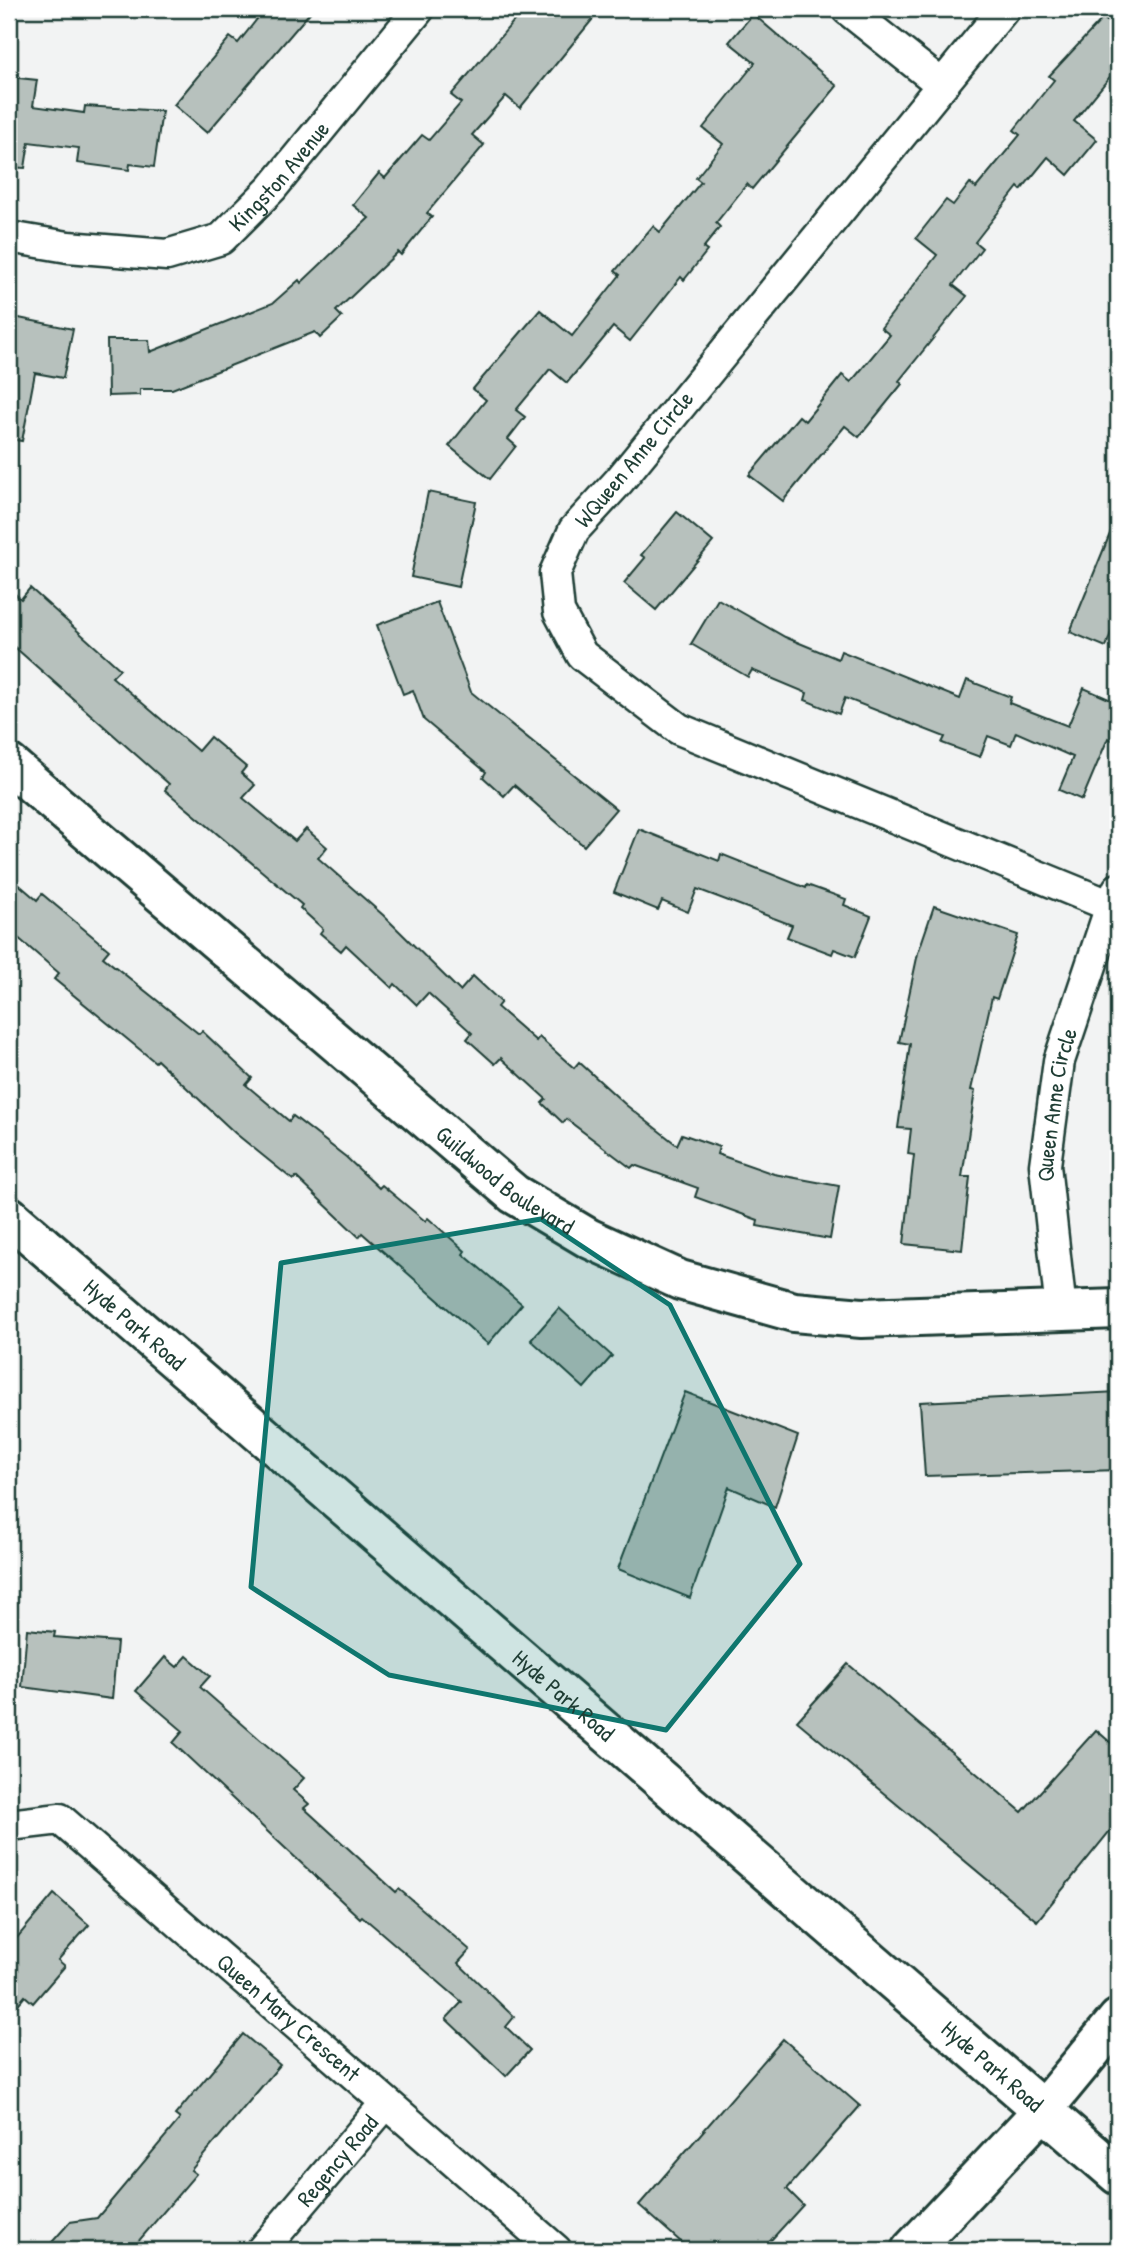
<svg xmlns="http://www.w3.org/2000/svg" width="1127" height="2259" viewBox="0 0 1127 2259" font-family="'Patrick Hand',sans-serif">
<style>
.building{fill:#b7c1bd;stroke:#1f3d34;stroke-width:2}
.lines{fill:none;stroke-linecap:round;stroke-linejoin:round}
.street-casing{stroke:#1f3d34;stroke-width:35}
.secondary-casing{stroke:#1f3d34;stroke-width:44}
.street{stroke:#fff;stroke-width:30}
.secondary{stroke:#fff;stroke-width:38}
.marked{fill:#0f766e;fill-opacity:0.2;stroke:#0f766e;stroke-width:5;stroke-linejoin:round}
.labels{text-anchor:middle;stroke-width:5;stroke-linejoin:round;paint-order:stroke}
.street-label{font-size:23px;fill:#1f3d34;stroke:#fff}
</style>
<rect width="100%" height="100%" fill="#f2f3f3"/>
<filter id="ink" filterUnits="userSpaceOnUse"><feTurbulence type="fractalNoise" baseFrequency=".0143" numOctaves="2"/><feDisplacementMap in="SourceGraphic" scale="14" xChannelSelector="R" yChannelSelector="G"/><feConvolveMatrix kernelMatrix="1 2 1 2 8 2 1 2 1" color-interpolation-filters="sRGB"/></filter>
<g filter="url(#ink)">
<g class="building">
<polygon points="265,9 313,9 207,133 174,105 230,37 238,43"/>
<polygon points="524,9 601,9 520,108 506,96 472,135 484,145 427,213 432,217 401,255 398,252 336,311 342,317 320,338 315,332 172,389 140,389 140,395 108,396 107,340 149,340 150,352 273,303 299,280 301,283 369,218 353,205 379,173 385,178 422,135 429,140 461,103 451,95"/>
<polygon points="753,14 837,86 752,189 747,184 716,223 720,227 703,248 707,251 684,280 681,277 630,341 613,327 567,383 550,369 516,410 525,417 508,439 516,446 490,479 449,446 486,400 473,389 540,310 572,336 620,275 615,271 653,226 660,232 701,182 696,178 723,144 703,128 755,63 729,42"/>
<polygon points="1103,18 1118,30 1118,67 1074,121 1097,140 1068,175 1048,157 1021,190 1018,187 975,242 982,248 953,285 967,296 899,381 902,384 859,437 845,426 783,501 749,475 799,416 805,421 842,375 851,382 890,335 881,328 937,255 916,238 946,200 953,205 970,183 976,188 1020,135 1014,130 1054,80 1049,76"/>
<polygon points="9,77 37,80 33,106 84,113 85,106 162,111 154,167 130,164 129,170 77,163 79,148 29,142 25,168 9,167"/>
<polygon points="9,316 73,329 63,378 35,373 22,441 9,439"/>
<polygon points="428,492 476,502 458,587 411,577"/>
<polygon points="677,512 713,542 656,610 624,583 645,558 641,555"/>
<polygon points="1118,514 1118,633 1112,630 1106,647 1070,632"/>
<polygon points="30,588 120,669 112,677 198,751 210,737 246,767 241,773 255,785 243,798 295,841 306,829 327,847 318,858 383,915 460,991 473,976 501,1002 497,1007 536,1041 539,1037 574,1068 579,1062 626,1105 677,1145 682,1134 719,1147 717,1154 774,1174 839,1186 830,1239 757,1226 758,1220 695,1197 698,1188 634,1165 631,1168 566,1119 563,1123 542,1103 546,1099 501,1058 495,1064 467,1039 472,1033 428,993 417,1005 395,984 392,988 346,945 341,951 320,933 323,929 300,908 302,905 165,790 169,784 9,642 9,589 21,599"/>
<polygon points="718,599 785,637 838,659 841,651 960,699 967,680 1011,697 1009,703 1068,726 1084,688 1118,703 1118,725 1112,740 1108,738 1082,800 1059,790 1073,757 1016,732 1011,745 988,736 980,757 942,743 945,737 845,698 839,714 805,700 807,693 752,670 748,677 691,644"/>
<polygon points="437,602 471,692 616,809 584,846 514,785 504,796 483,777 486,772 424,720 413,690 403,694 377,625"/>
<polygon points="639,829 719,861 721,854 806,888 807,885 846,899 844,905 871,916 855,957 834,949 832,954 787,937 792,925 697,889 688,912 662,901 658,910 614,892"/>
<polygon points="9,876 37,900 42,894 109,950 103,957 199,1034 202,1031 252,1078 246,1085 289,1121 293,1116 346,1157 379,1188 382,1185 425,1221 428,1218 465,1251 463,1254 522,1304 488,1344 362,1233 359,1237 296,1177 293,1180 235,1133 157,1060 155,1062 54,979 59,973 9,930"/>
<polygon points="934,906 1018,935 997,999 992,997 971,1090 975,1091 962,1177 970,1177 962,1250 904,1244 914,1155 908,1154 911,1129 898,1128 910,1044 899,1042 918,953"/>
<polygon points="559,1308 612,1356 584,1388 531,1340"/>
<polygon points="685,1392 798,1436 775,1507 729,1487 690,1598 618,1569"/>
<polygon points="1118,1392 1118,1470 925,1476 920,1402"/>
<polygon points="27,1629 55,1632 54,1637 117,1642 112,1699 22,1687"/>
<polygon points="187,1656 210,1676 200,1687 304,1778 293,1790 309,1804 304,1808 396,1892 399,1889 470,1950 458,1963 514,2017 506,2027 530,2050 506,2076 446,2019 462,2002 362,1916 360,1918 173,1743 183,1731 136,1691 165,1657 177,1667"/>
<polygon points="848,1664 1022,1812 1096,1730 1118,1749 1118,1821 1037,1921 797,1721"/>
<polygon points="54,1894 89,1925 58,1960 65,1966 33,2003 25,1996 9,2015 9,1947"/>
<polygon points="243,2034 280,2065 191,2170 196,2174 131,2250 45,2250 70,2222 97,2218 180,2119 175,2115"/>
<polygon points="783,2039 860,2106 787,2189 803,2205 762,2250 690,2250 639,2205"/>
</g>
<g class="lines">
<defs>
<g id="street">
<polyline points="847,9 941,84"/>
<polyline points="1004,9 619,481 574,530 555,573 559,612 582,655 679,729 1111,906 1118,889"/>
<path id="s1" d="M9,237L68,247L167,255L221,239L272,188L419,9"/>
<path id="s2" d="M1061,1311L1045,1165L1059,1061L1111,906"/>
<path id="s3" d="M9,1825L60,1819L556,2250"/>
<path id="s4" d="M262,2250L386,2103"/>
</g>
<g id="secondary">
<path id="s5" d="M9,764L514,1194L588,1238L680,1280L794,1312L862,1318L1118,1309"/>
<path id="s6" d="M9,1216L1118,2175"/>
<polyline points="911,2250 1042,2111 1118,2019"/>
</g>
</defs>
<use href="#street" class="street-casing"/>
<use href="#secondary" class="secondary-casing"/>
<use href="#street" class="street"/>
<use href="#secondary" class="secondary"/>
</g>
</g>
<path class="marked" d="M541,1219L670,1305L800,1564L666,1730L389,1675L251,1587L281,1263Z"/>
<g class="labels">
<g class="street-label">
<text dy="8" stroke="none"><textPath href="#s1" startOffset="301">Kingston Avenue</textPath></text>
<text transform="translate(634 459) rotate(-50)" y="8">WQueen Anne Circle</text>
<text dy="8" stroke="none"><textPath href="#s2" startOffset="208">Queen Anne Circle</textPath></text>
<text dy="8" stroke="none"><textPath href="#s5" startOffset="648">Guildwood Boulevard</textPath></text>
<text dy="8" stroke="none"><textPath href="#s6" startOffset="166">Hyde Park Road</textPath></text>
<text dy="8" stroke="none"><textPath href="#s6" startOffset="733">Hyde Park Road</textPath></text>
<text dy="8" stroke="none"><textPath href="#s3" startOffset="354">Queen Mary Crescent</textPath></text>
<text dy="8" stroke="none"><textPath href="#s6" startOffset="1300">Hyde Park Road</textPath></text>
<text dy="8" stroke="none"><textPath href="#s4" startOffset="117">Regency Road</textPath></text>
</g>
</g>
<rect width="1127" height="2259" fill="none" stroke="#fff" stroke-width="35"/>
<rect x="18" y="18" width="1092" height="2224" fill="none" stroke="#1f3d34" stroke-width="2.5" filter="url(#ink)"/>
</svg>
